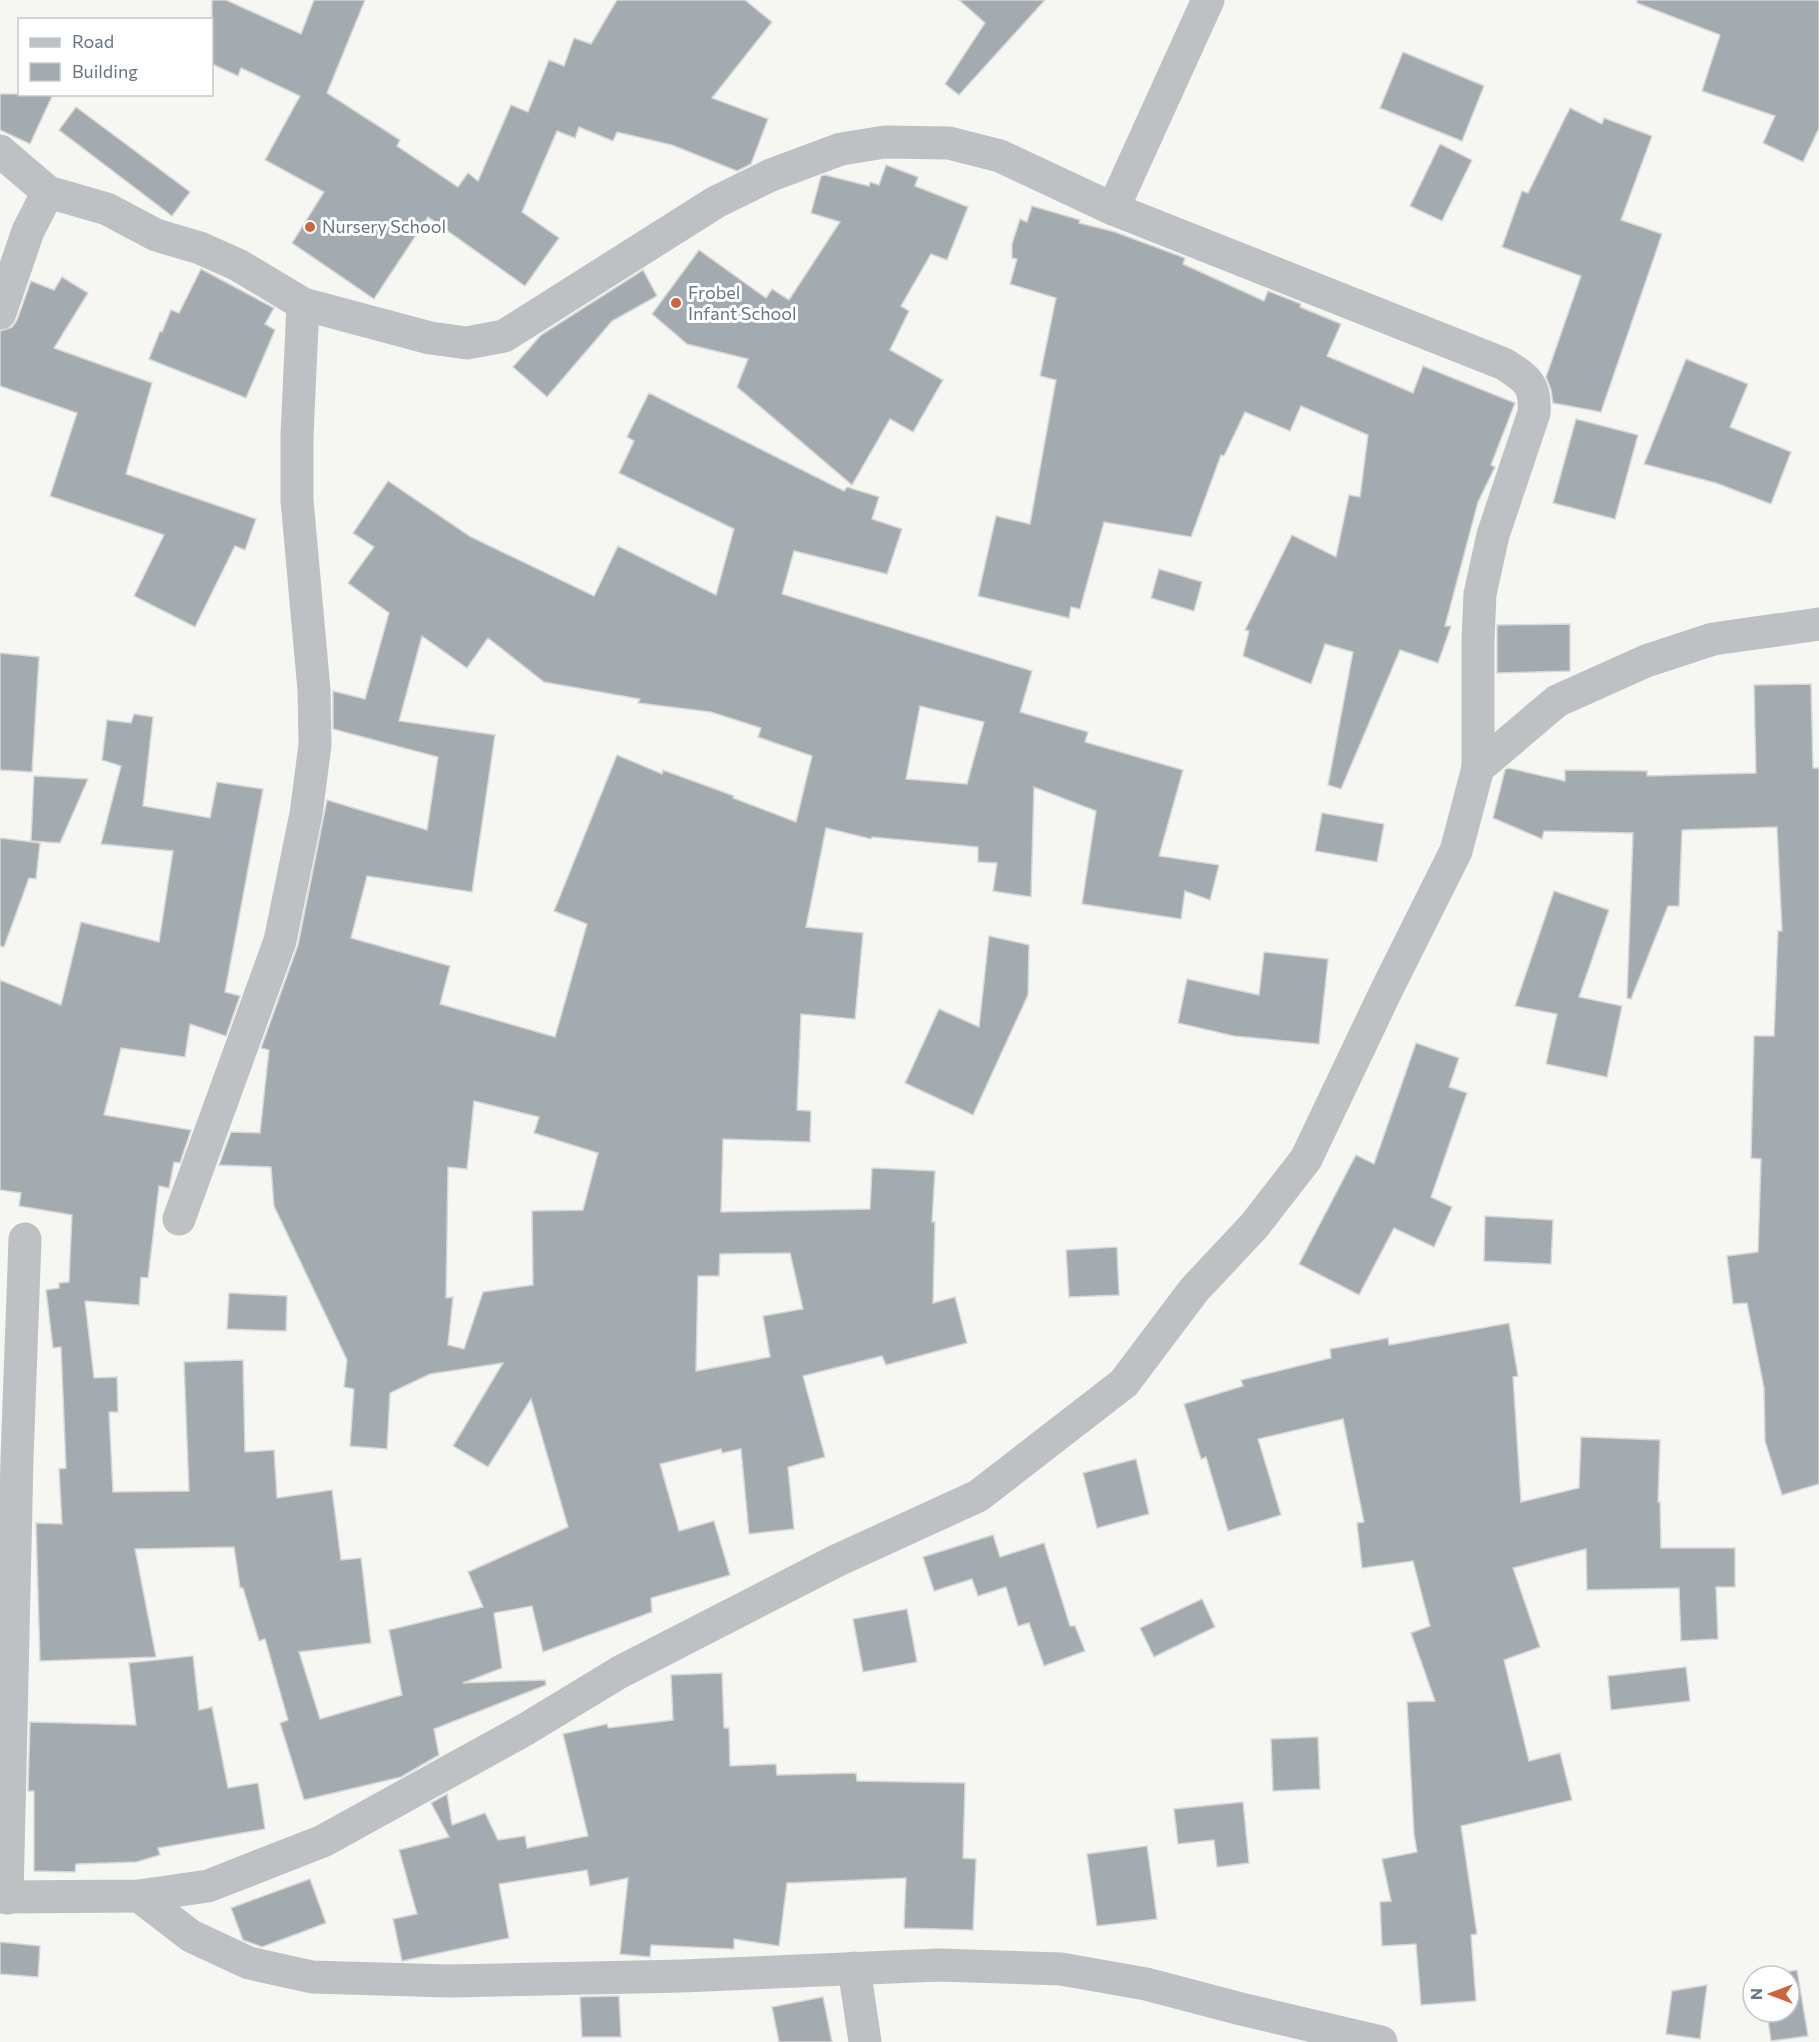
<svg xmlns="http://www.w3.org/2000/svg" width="1819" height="2042" viewBox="0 0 1819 2042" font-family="Commissioner,sans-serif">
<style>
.building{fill:#a4abb0;stroke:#d7d7d6;stroke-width:1.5;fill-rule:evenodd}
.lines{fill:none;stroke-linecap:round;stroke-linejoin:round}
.minor{stroke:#bdc1c4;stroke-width:33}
.poi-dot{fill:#cd653c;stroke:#fff;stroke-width:2}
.labels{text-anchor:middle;stroke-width:6;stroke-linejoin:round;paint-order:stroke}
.poi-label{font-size:18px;fill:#697580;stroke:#fff;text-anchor:start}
</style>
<rect width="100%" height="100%" fill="#f6f6f3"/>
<g class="building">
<polygon points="212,0 226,0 301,34 314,0 365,0 327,93 400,140 397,146 458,187 468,173 478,181 511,105 528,112 549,60 564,66 574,38 591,44 617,0 745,0 772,22 712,98 768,119 751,164 737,171 672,145 617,132 613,141 579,127 575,138 557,131 522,212 559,238 525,286 428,217 374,299 292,243 324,192 265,160 300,96 241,68 238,76 212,64"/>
<polygon points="959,0 1045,0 959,95 945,84 985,23"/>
<polygon points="1637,0 1819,0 1819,128 1803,162 1763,143 1775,116 1702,91 1720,35 1637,3"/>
<polygon points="1403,52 1484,86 1462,141 1380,108"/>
<polygon points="0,94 53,94 30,144 0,130"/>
<polygon points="76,107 190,192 172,216 59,130"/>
<polygon points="1570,108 1602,124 1604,118 1652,136 1621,220 1662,234 1601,412 1553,403 1551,390 1546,377 1581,276 1502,247 1522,191 1528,193"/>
<polygon points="1440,144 1472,160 1442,221 1410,206"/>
<polygon points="886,165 918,177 915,186 968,207 947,260 931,254 901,306 909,311 890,350 943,380 913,432 890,419 852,485 737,387 748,359 687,344 652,314 699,250 766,298 772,289 789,300 840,222 811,213 821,176 825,175 869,186 870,182 879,185"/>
<polygon points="1032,206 1080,220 1079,223 1115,232 1185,258 1183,264 1264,301 1268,291 1301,304 1300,307 1341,324 1327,356 1413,393 1423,366 1515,403 1491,465 1495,467 1478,502 1445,626 1451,626 1438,663 1400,650 1341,789 1328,785 1353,652 1325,644 1311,684 1243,656 1249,631 1245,630 1292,535 1336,557 1349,495 1360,497 1368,435 1301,406 1290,431 1245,412 1224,456 1221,455 1191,537 1104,522 1080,609 1071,607 1069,618 978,596 996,516 1030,524 1056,380 1040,376 1056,298 1010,284 1017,259 1012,258 1012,244 1020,219 1027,222"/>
<polygon points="201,269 274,308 265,324 275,330 246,398 149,359 160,331 162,332 171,310 179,313"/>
<polygon points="643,270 657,296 612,321 547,397 513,367 541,335"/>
<polygon points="62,277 88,293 54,348 152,383 126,474 256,519 245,550 235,546 195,627 134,596 164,535 50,496 77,413 0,386 0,331 12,327 17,320 31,281 54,290"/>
<polygon points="1686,359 1748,384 1730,427 1791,452 1771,504 1716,483 1644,464"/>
<path d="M649,393L844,491L847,487L879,497L872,519L902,529L887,574L794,551L782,594L1032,671L1020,712L1088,732L1085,742L1183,770L1159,856L1219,865L1210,900L1185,891L1181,919L1082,904L1096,811L1034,787L1031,897L993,891L997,863L978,862V847L872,837L871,839L826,828L806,927L863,933L855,1019L801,1014L797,1110L811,1111L810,1142L723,1139L721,1212L870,1209L872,1168L935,1171L932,1222H935L933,1303L955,1297L967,1343L886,1365L882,1356L803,1376L825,1457L788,1467L794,1529L749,1534L741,1449L722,1453L721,1449L660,1464L679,1531L714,1521L730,1575L651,1598L652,1612L543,1652L532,1606L494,1613L502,1668L463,1683L545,1680L546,1685L434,1729L439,1755L401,1777L304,1800L280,1723L288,1720L265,1639L259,1641L243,1588H240L234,1547L135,1549L156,1657L40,1661L36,1523L62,1524L59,1469L66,1468L61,1347L53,1348L46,1290L59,1288V1283L69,1282L72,1215L19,1206L21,1193L0,1190V980L61,1005L81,922L159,942L173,851L101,844L121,766L102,760L107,720L131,723L134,714L153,717L143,806L210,818L217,782L263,789L225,992L240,996L226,1036L190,1024L185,1057L121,1048L104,1115L191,1130L180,1163L174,1162L169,1188L159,1186L148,1278L141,1277L139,1305L85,1301L94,1378L117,1377L118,1412H109L113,1492L189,1491L184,1362L243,1360L245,1452L274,1450L277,1498L332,1490L341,1560L361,1558L371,1643L299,1652L320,1719L402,1695L389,1630L483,1607L468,1572L568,1527L531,1399L488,1467L453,1446L503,1363L430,1374L390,1393L387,1449L350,1446L354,1389L344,1387L347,1360L274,1206L271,1167L219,1165L231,1132L260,1133L269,1050L261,1048L298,945L327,800L427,830L438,757L333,729V691L365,699L389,613L348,583L374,547L353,533L388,481L471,537L594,596L618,546L716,595L734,529L619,473L634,441L627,437ZM422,636L467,668L488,638L544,682L640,699L638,703L711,712L761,728L758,737L812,756L796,822L733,798L734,796L663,770L662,774L617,755L554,911L587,924L555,1037L440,1004L450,966L351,938L367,876L472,892L495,735L399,721ZM920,706L984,722L967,784L906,779ZM474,1101L539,1117L534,1133L598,1153L583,1210L532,1211L533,1285L483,1292L464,1349L448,1345L453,1297L446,1298L448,1167L467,1169ZM790,1253L803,1309L763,1316L770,1357L696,1371L698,1276H719L720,1254Z"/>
<polygon points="1576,419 1638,435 1615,519 1553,503"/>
<polygon points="1159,569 1202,582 1194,611 1151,598"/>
<polygon points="1570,624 1570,671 1497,673 1497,625"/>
<polygon points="0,653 39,657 32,772 0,770"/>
<polygon points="1811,684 1813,768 1819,768 1819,1484 1782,1495 1765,1441 1764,1388 1747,1303 1733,1304 1727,1256 1758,1252 1761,1159 1751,1158 1754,1036 1774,1036 1778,931 1782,931 1777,827 1682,830 1679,906 1668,906 1631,999 1627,998 1633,833 1544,831 1542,839 1493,818 1505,770 1508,768 1565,781 1565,770 1647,771 1647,776 1756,773 1754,685"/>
<polygon points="34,776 88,779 60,843 31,841"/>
<polygon points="1322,813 1384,824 1377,862 1315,851"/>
<polygon points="0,838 40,843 36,879 29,878 4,947 0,946"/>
<polygon points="1554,891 1609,910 1579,997 1622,1006 1607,1077 1546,1064 1557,1014 1515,1006"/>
<polygon points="989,936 1029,945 1028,995 973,1115 905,1083 939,1009 979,1027"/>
<polygon points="1264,952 1328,959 1319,1044 1234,1036 1178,1023 1187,979 1259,995"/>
<polygon points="1416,1043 1459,1058 1449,1087 1467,1093 1431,1197 1452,1207 1434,1247 1394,1228 1359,1295 1299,1264 1356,1155 1374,1164"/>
<polygon points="1485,1216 1553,1220 1551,1264 1484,1261"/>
<polygon points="1117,1247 1119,1295 1069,1297 1066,1250"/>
<polygon points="229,1293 287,1296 286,1331 227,1329"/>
<polygon points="1509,1323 1518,1376 1513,1377 1521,1502 1579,1488 1581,1437 1660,1440 1658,1502 1660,1502 1661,1548 1735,1548 1735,1587 1716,1587 1718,1639 1681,1641 1679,1588 1587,1590 1586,1549 1513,1568 1540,1647 1504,1660 1529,1761 1560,1753 1572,1800 1461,1826 1477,1934 1471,1935 1476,2001 1421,2005 1416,1944 1382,1946 1380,1902 1391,1901 1382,1859 1417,1852 1414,1834 1407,1702 1435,1701 1411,1633 1430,1626 1413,1561 1362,1568 1357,1523 1364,1522 1343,1419 1258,1439 1281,1515 1228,1531 1206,1457 1201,1459 1184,1404 1243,1386 1241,1380 1331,1358 1330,1349 1388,1338 1389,1345"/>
<polygon points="1136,1459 1149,1514 1097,1528 1083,1473"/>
<polygon points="993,1535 1000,1557 1044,1543 1070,1626 1075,1626 1085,1651 1044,1666 1029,1623 1018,1626 1006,1587 978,1596 972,1579 934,1591 923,1557"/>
<polygon points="1202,1599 1215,1627 1154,1657 1140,1628"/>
<polygon points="907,1609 917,1662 863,1672 853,1619"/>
<polygon points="193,1656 199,1710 212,1707 228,1788 258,1783 265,1829 158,1848 160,1855 136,1862 76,1864 75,1872 34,1871 34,1791 28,1791 30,1722 136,1725 129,1663"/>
<polygon points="1686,1667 1690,1701 1611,1710 1608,1676"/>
<polygon points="722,1673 724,1728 729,1728 730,1766 776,1764 777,1775 856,1773 857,1781 965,1783 963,1858 976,1859 973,1930 904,1928 906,1878 787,1883 779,1946 734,1939 734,1949 651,1945 650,1957 620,1954 628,1878 590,1886 587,1870 499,1884 509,1938 402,1961 393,1919 417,1914 399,1850 449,1837 431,1803 447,1794 452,1825 485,1813 498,1840 525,1836 527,1848 588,1836 563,1734 607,1724 608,1728 673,1720 671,1675"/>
<polygon points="1318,1737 1320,1789 1273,1791 1271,1739"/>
<polygon points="1243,1802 1249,1863 1217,1867 1214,1840 1178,1844 1174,1809"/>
<polygon points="1147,1846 1157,1919 1097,1926 1087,1854"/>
<polygon points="310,1879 326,1923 262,1947 243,1940 231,1908"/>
<polygon points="0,1942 40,1946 38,1977 0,1974"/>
<polygon points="1797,1970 1808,2036 1771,2041 1767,2012 1789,2012 1789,1976 1763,1976"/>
<polygon points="1707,1985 1700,2039 1666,2034 1672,1991"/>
<polygon points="619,1996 621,2037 582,2037 580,1997"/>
<polygon points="823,1997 832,2042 779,2042 772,2007"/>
</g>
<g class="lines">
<g class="minor">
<path d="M0,151L48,192L107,209L156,235L200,248L238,265L303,304L430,338L467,343L504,336L716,202L771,175L841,149L885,142L949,143L1000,156L1113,209L1504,364C1527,379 1536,384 1534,413L1493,535L1480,594L1478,640V768"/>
<polyline points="1113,209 1208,0"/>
<polyline points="0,313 28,231 48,192"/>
<polyline points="179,1219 280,941 306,814 315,745 314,690 297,500 297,435 303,304"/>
<polyline points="139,1896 191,1936 249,1963 312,1977 449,1981 683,1976 939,1965 1061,1969 1146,1984 1241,2009 1381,2042"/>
<polyline points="0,1897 139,1896 208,1886 323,1841 526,1729 620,1672 836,1561 978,1496 1124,1383 1194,1290 1254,1226 1306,1159 1387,989 1456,851 1478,768 1557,701 1646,661 1713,639 1819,624"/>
<polyline points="7,1898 17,1459 25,1239"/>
<polyline points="854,1968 865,2042"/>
</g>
</g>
<g class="poi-dot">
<circle cx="310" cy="227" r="6"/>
<circle cx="676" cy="303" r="6"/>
</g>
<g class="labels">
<g class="poi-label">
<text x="322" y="233">Nursery School</text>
<text x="688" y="299">Frobel<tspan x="688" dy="21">Infant School</tspan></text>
</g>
</g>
<rect x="18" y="18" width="195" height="78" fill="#ffffff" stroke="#c3c8cc" stroke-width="1.5"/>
<rect x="30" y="38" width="30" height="9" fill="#bdc1c4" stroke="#c3c8cc" stroke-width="1.5"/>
<text x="72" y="48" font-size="18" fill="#697580">Road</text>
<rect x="30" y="63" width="30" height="18" fill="#a4abb0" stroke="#c3c8cc" stroke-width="1.5"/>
<text x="72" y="78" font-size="18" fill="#697580">Building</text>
<g transform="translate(1771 1994) rotate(270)"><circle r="28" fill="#ffffff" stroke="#c3c8cc" stroke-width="1.5"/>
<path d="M0-4.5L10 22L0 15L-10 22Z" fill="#cd653c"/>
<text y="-9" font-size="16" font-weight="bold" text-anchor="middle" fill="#697580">N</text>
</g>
</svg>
